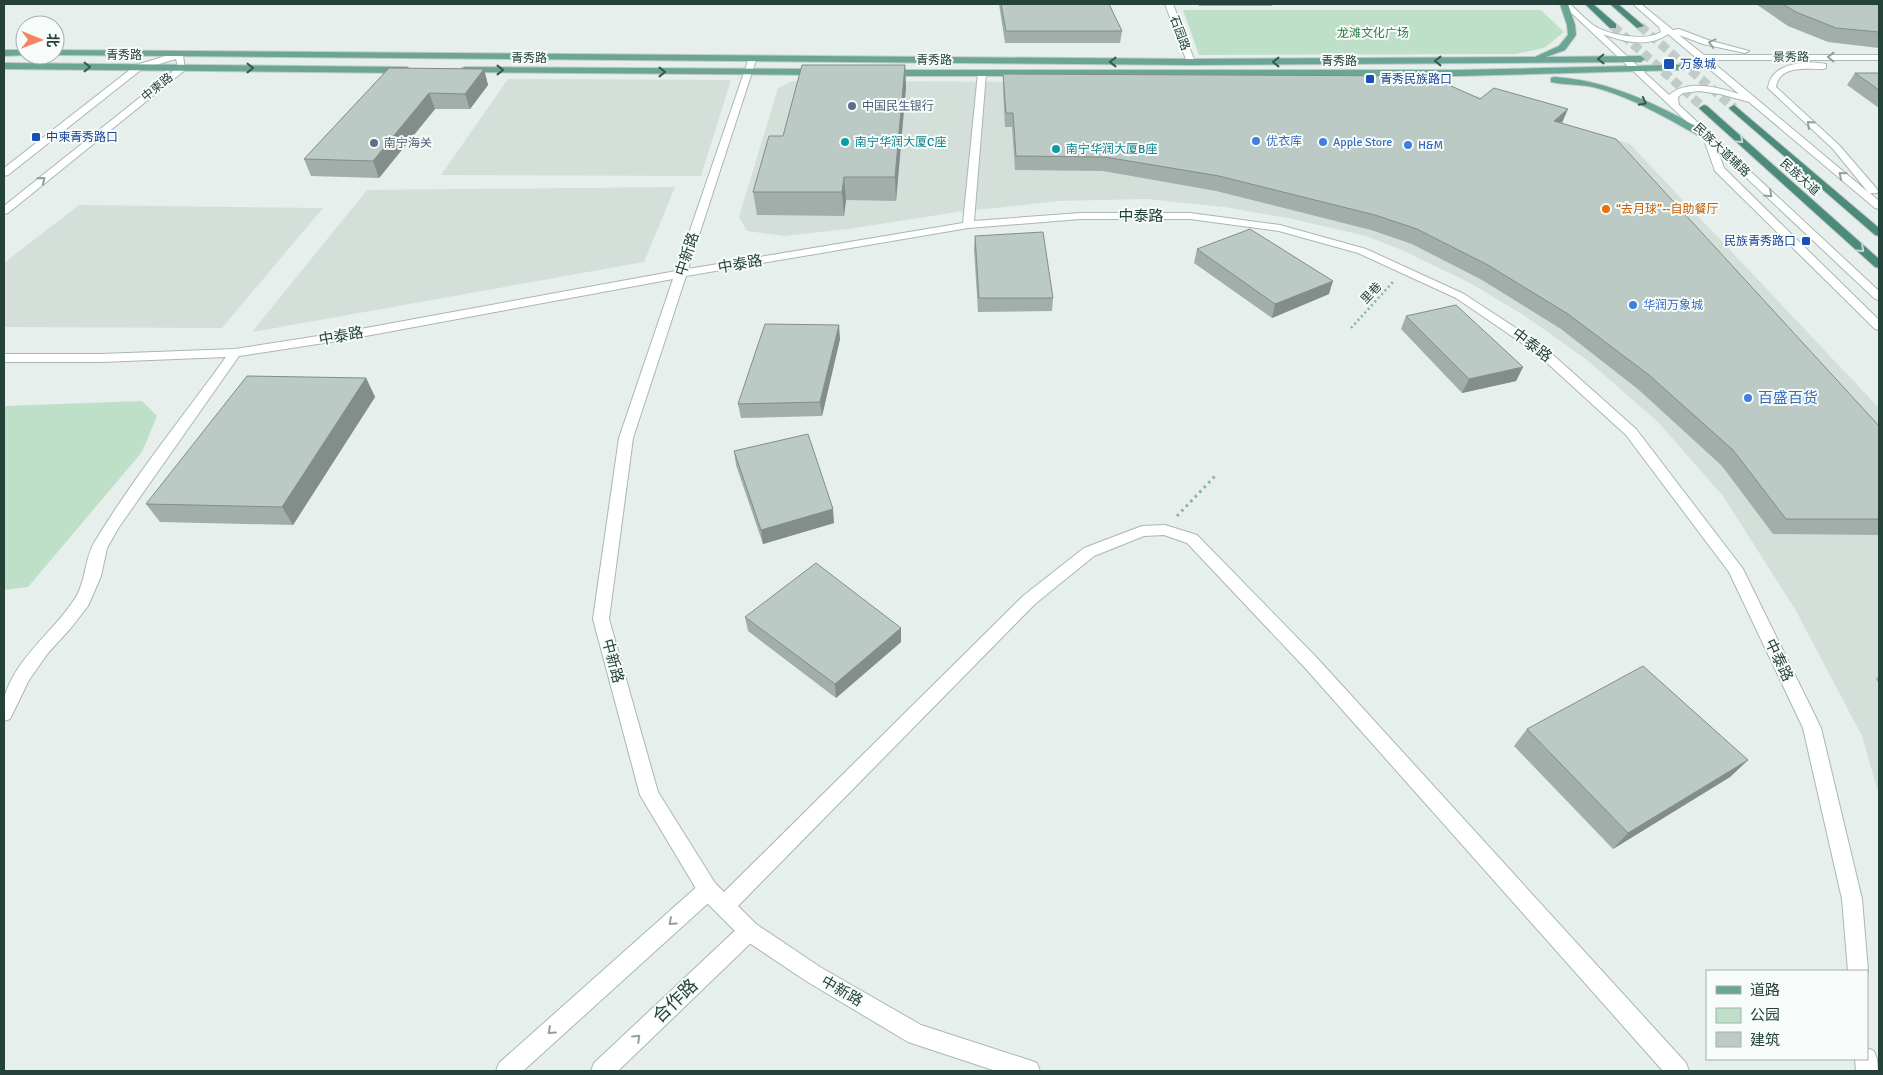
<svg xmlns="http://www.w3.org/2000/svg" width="1883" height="1075" viewBox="0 0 1883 1075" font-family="Signika,'Noto Sans SC',sans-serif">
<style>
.built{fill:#d4dfda}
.green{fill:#bfe0c8}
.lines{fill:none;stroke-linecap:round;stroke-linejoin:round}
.trunk-tunnel{stroke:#bfccc8;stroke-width:9;stroke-dasharray:9 4.5;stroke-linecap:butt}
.minor-casing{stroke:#a8b8b2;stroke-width:2}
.tertiary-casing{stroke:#a8b8b2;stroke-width:2}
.primary-casing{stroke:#c2cac8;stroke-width:2}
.trunk-casing{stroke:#c2cac8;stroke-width:2}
.path-far1{stroke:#86b3a5;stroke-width:2.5;stroke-dasharray:2 3;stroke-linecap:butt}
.path{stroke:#86b3a5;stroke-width:3;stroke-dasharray:2.5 4;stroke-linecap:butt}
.minor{fill:#fff;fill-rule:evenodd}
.tertiary{fill:#fff;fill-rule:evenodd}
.primary{fill:#6aa596;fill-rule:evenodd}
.trunk{fill:#4c8a7c;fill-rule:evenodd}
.wall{fill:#a1aea9}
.shaded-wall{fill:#838d89}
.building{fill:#bbcac4;stroke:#838d89}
.oneway{stroke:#92a09c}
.oneway2{stroke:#365b51}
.oneway3{stroke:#c4d9d4}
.transit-dot{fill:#1a4fb4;stroke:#f7fbf9;stroke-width:2}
.service-dot{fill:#5c6f8a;stroke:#f7fbf9;stroke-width:2}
.shop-dot{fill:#3f7fe0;stroke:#f7fbf9;stroke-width:2}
.culture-dot{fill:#0f9aa8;stroke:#f7fbf9;stroke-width:2}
.food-dot{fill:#e8710a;stroke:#f7fbf9;stroke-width:2}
.labels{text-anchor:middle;stroke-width:4;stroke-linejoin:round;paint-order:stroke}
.far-street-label{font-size:12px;fill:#24423a;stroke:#f7fbf9}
.far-park-label{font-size:12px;fill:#2d7a4b;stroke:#f7fbf9}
.far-transit-label{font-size:12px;fill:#164399;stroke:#f7fbf9;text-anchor:start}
.far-service-label{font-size:12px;fill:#4e5e75;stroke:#f7fbf9;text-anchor:start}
.far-shop-label{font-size:12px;fill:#366cbe;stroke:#f7fbf9;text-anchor:start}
.far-culture-label{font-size:12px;fill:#0d838f;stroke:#f7fbf9;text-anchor:start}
.far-food-label{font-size:12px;fill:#c56008;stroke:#f7fbf9;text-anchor:start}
.street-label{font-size:15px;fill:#24423a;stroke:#f7fbf9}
.shop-label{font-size:15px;fill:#366cbe;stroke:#f7fbf9;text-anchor:start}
.near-street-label{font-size:18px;fill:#24423a;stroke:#f7fbf9}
</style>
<rect width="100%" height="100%" fill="#e6efeb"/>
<g class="built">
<polygon points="508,79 731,80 701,176 441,175"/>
<polygon points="793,81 1436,83 1630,144 1879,408 1879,795 1862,736 1795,609 1723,496 1658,422 1587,360 1525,316 1470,283 1402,250 1366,236 1288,218 1224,207 1147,199 1059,201 957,212 848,229 784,236 747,231 739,217 778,88"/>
<polygon points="675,187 644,262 252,332 367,190"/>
<polygon points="79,205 323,208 222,328 4,327 4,263"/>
</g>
<g class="green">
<polygon points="1183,10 1541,10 1564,32 1544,48 1516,54 1199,55"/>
<polygon points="142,401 157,416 142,452 28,587 4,590 4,406"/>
</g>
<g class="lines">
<g class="trunk-tunnel">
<polyline points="1613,26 1704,108"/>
<polyline points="1640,26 1734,108"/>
</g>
<defs>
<g id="minor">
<polygon points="1165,4 1173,4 1195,62 1194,64 1187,62"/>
<path d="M749,58L756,60L688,269L963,223L978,73L982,70L986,73L974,221L1080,213H1190L1280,225L1366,249L1464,294L1543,346L1636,429L1743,569L1821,728L1862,899L1868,971L1867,975V971H1848L1842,899L1803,728L1729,572L1626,435L1535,352L1456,298L1358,253L1279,231L1190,219H1080L968,228L686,276L633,438L609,619L658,792L715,883L724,892L1023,596L1084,548L1142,526L1165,525L1197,535L1318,659L1686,1063L1689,1071H1663L1306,669L1187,543L1164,535L1144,536L1094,556L1035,604L738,906L756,924L820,967L921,1025L1029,1060L1037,1063L1040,1071H996L908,1042L806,981L742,938L701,897L640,795L593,619L619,438L673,279L344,340L239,356L119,527L107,548L101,576L88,606L70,629L48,653L29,680L10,719L4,721C4,713 2,702 5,695C18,656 52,633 74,600C86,583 84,561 94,543C133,478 182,418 226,357L101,362H4V354H101L235,349L344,332L676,271Z"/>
<polygon points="1708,134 1713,137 1724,168 1879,320 1879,330 1875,329 1715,171 1703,137"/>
<polygon points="1867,1048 1874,1051 1877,1059 1878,1071 1856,1071 1855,1059 1867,1059"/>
</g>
<g id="tertiary">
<path d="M1562,4H1570C1578,11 1585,19 1593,25C1608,35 1645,42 1661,32L1659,27L1633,4H1641L1673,30L1679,29L1708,40L1749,51L1745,53L1703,44L1679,35L1704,55H1879V60H1710L1868,192L1833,149L1768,88C1771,63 1805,60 1826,64V68L1823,69C1806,69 1779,65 1776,87L1839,145L1877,189L1878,191L1877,193H1870L1879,201V209L1875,208L1749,102L1720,94L1699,91L1683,93L1678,97L1679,105L1879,291V300L1875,299ZM1603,34C1624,42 1649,48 1668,34L1739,94C1718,87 1687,79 1669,95Z"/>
<polygon points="179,52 183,55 185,70 8,213 4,214 4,206 178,67 176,59 142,69 8,175 4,176 4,168 136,65"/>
<polygon points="708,881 715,883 718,890 715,897 523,1071 496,1071 499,1063 701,883"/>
<polygon points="749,921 756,924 759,931 756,938 618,1071 591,1071 594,1063 742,924"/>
</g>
<g id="primary">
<polygon points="1560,4 1568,4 1575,25 1576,35 1565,50 1546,57 1641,56 1645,59 1641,62 1191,65 53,55 55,55 55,50 1191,59 1535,57 1559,46 1568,35 1567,25"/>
<polygon points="4,50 25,50 25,55 27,55 4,56"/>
<polygon points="4,63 407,67 411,70 407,73 4,69"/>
<polygon points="1713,64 1716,65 1716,69 1458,76 885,76 881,73 885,70 1458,70"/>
<polygon points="465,67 820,69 824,72 820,75 462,72 462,68"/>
<path d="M1554,77C1601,80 1641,97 1683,119C1692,125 1705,129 1713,137L1711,139H1705C1669,120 1633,97 1593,87C1579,84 1565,85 1551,82V78Z"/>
</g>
<g id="trunk">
<polygon points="1585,4 1593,4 1616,24 1616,28 1610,28"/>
<polygon points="1610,4 1618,4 1644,26 1637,28"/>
<polygon points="1704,105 1707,106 1879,259 1879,268 1875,267 1701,110 1699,108"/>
<polygon points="1734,105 1879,228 1879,236 1875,235 1731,110 1729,108"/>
</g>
</defs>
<use href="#minor" class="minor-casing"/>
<use href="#tertiary" class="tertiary-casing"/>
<use href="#primary" class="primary-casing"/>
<use href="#trunk" class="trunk-casing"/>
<polyline class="path-far1" points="1351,328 1393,282"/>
<polyline class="path" points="1177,516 1216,475"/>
<use href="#minor" class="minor"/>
<use href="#tertiary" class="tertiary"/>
<use href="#primary" class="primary"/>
<use href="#trunk" class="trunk"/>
</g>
<g class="wall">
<polygon points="999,4 1146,4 1109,4 1122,31 1120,43 1005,43"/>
<polygon points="1198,4 1273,4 1272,6 1199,6"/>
<polygon points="1756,4 1879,4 1879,48 1828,42 1788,26"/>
<polygon points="905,65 906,87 896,201 846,200 844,216 757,215 753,192 783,136"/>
<polygon points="389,68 484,69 488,85 470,109 435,109 379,178 311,176 304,159"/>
<polygon points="1855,73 1879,73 1879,108 1847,85"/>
<polygon points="1003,74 1480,99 1562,123 1879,426 1879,535 1773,534 1722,466 1639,390 1561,329 1482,280 1412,244 1371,230 1216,191 1103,171 1015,170 1012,127 1005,127 1003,88"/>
<polygon points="975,236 1053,298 1052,311 978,312 974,249"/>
<polygon points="1197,249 1329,294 1272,318 1194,263"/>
<polygon points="1406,316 1523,367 1516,381 1462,393 1401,329"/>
<polygon points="840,339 822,416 741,418 738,404"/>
<polygon points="366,378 375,397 293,525 160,522 146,504"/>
<polygon points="734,451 834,523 763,544 736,465"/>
<polygon points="745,617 901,628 901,642 836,698 748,631"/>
<polygon points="1879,676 1879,684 1876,679"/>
<polygon points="1527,729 1748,760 1730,777 1613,849 1514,746"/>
</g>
<g class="shaded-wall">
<polygon points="905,65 906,87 896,201 895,177"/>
<polygon points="484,69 488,85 470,109 465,94"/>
<polygon points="429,93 435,109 379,178 373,161"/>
<polygon points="1568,109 1562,123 1554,121"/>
<polygon points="844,177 846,200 844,216 842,192"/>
<polygon points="1333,281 1329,294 1272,318 1275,304"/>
<polygon points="839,325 840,339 822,416 820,402"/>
<polygon points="1523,367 1516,381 1462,393 1469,379"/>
<polygon points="366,378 375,397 293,525 282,507"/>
<polygon points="833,509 834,523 763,544 761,530"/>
<polygon points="901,628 901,642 836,698 835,684"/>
<polygon points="1748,760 1730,777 1613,849 1628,833"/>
</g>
<g class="building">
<polygon points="1001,4 1109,4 1122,31 1006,31"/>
<polygon points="1783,4 1879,4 1879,32 1836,28 1796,12"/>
<polygon points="802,65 905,65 895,177 844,177 842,192 753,192 769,136 783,136"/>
<polygon points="389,68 484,69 465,94 429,93 373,161 304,159"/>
<polygon points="1855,73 1879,73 1879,90"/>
<polygon points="1003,74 1429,76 1480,99 1494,88 1568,109 1554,121 1616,139 1879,426 1879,519 1786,519 1733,450 1649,375 1568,314 1488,265 1417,229 1375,215 1219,176 1105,157 1016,156 1013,113 1006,113"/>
<polygon points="1250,229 1333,281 1275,304 1197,249"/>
<polygon points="1043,232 1053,298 979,298 975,236"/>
<polygon points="1456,305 1523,367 1469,379 1406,316"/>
<polygon points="765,324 839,325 820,402 738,404"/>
<polygon points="247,376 366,378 282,507 146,504"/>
<polygon points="808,434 833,509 761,530 734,451"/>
<polygon points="816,563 901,628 835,684 745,617"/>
<polygon points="1643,666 1748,760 1628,833 1527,729"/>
</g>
<defs><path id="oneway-chevron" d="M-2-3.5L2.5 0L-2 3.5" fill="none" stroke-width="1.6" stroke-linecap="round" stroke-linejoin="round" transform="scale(1.25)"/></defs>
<g class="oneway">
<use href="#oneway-chevron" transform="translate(1712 43) rotate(-165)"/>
<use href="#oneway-chevron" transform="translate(1831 57) rotate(-179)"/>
<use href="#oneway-chevron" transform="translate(1810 124) rotate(-138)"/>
<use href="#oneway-chevron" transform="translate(1842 175) rotate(-140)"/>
<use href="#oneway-chevron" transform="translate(42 180) rotate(-39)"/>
<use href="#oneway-chevron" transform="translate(1769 194) rotate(43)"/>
<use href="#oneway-chevron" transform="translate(672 922) rotate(138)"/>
<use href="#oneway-chevron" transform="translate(551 1031) rotate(138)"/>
<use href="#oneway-chevron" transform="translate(637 1038) rotate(-44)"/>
</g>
<g class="oneway2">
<use href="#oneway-chevron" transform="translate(1601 59) rotate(179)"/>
<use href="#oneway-chevron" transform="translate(1438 61) rotate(180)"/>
<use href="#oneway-chevron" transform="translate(1113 62) rotate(-180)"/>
<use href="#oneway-chevron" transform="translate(1276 62) rotate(180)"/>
<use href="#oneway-chevron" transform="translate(87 67)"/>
<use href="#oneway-chevron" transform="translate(250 68)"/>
<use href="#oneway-chevron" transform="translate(500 70)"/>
<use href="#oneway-chevron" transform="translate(662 72)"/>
<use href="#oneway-chevron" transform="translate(1643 102) rotate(28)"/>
</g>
<g class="oneway3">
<use href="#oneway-chevron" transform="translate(1740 140) rotate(42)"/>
<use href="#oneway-chevron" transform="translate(1861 249) rotate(42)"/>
</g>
<g class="transit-dot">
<rect x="1663" y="58" width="12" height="12" rx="2.5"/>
<rect x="1365" y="74" width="10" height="10" rx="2.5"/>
<rect x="31" y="132" width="10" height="10" rx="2.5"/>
<rect x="1801" y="236" width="10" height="10" rx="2.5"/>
</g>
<g class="service-dot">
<circle cx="852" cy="106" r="5"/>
<circle cx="374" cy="143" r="5"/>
</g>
<g class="shop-dot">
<circle cx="1256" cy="141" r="5"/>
<circle cx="1323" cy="142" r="5"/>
<circle cx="1408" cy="145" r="5"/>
<circle cx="1633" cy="305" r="5"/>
<circle cx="1748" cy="398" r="5"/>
</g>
<g class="culture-dot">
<circle cx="845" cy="142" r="5"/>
<circle cx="1056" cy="149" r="5"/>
</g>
<circle class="food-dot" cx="1606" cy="209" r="5"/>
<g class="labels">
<g class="far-street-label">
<text transform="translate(1180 33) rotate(70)" y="4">石园路</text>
<text x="124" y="59">青秀路</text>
<text transform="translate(1791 57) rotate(-1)" y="4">景秀路</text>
<text x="529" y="62">青秀路</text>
<text x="934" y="64">青秀路</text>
<text x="1339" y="65">青秀路</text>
<text transform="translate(157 87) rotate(-39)" y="4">中柬路</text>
<text transform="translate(1722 150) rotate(43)" y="4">民族大道辅路</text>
<text transform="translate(1800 177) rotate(42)" y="4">民族大道</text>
<text transform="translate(1371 293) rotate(-47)" y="4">里巷</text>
</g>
<g class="far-park-label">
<text x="1373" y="37">龙滩文化广场</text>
</g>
<g class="far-transit-label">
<text x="1680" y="68">万象城</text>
<text x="1380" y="83">青秀民族路口</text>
<text x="46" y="141">中柬青秀路口</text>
<text x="1796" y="245" text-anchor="end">民族青秀路口</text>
</g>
<g class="far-service-label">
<text x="862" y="110">中国民生银行</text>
<text x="384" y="147">南宁海关</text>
</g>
<g class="far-shop-label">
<text x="1266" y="145">优衣库</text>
<text x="1333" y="146">Apple Store</text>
<text x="1418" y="149">H&amp;M</text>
<text x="1643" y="309">华润万象城</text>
</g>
<g class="far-culture-label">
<text x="855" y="146">南宁华润大厦C座</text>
<text x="1066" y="153">南宁华润大厦B座</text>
</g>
<g class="far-food-label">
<text x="1616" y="213">“去月球”--自助餐厅</text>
</g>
<g class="street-label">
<text x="1141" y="221">中泰路</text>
<text transform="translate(687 254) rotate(-72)" y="5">中新路</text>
<text transform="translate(740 264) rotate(-10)" y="5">中泰路</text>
<text transform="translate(341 336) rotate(-10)" y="5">中泰路</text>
<text transform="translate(1532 345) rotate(37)" y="5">中泰路</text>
<text transform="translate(1779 660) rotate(64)" y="5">中泰路</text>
<text transform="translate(613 661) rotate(75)" y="5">中新路</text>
<text transform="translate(842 991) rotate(30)" y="5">中新路</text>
</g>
<g class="shop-label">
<text x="1758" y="403">百盛百货</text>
</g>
<g class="near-street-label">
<text transform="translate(675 1001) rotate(-44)" y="6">合作路</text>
</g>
</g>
<rect width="1883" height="1075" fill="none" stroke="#24423a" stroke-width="10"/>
<rect x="1706" y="970" width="162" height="90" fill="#f7fbf9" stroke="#a3b1ad"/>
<rect x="1716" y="986" width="25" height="8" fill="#6aa596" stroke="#a3b1ad"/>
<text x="1750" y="995" font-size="15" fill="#24423a">道路</text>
<rect x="1716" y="1008" width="25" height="15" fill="#bfe0c8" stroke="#a3b1ad"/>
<text x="1750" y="1020" font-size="15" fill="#24423a">公园</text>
<rect x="1716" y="1032" width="25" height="15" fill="#bbcac4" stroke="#a3b1ad"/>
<text x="1750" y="1045" font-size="15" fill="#24423a">建筑</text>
<g transform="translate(40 40) rotate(91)"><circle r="24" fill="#f7fbf9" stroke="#a3b1ad"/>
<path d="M0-4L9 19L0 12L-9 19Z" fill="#f4845f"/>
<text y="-8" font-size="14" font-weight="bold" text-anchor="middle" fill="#24423a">北</text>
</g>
</svg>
